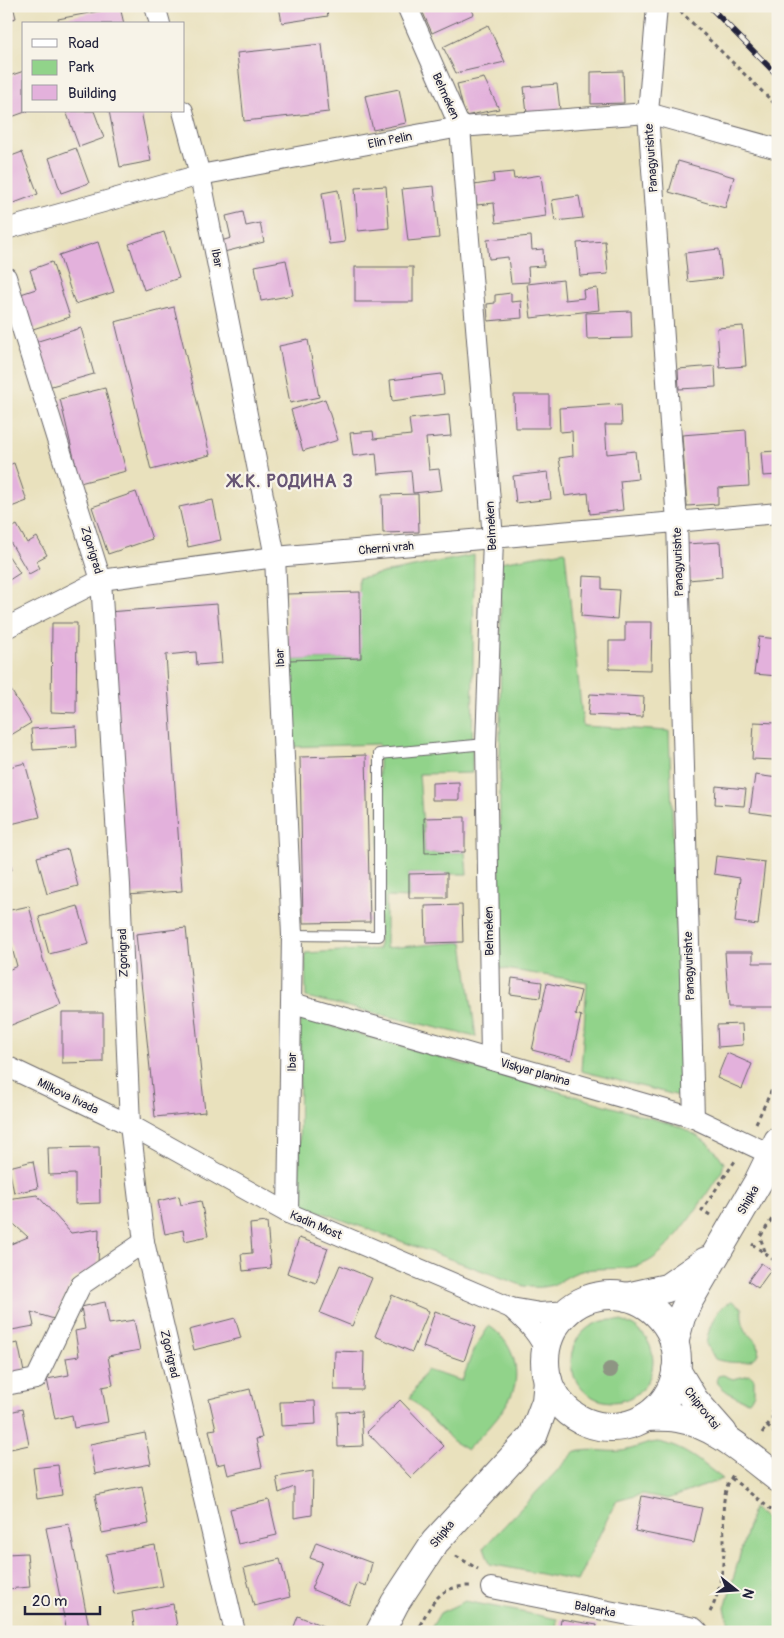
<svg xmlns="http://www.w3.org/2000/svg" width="784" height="1638" viewBox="0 0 784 1638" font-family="Pangolin,sans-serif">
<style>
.green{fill:#91d38a;stroke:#5a7a62}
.building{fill:#e3b1dc}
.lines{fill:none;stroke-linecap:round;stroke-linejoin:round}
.service-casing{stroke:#686568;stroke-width:12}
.minor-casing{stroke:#686568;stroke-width:22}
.secondary-casing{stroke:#686568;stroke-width:30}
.path{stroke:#686568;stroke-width:3;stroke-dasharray:4 4;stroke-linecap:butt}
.service{stroke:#fff;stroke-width:10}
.minor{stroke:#fff;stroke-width:20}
.secondary{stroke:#fff;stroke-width:28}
.rail-casing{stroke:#22223b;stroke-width:5.5}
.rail{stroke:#f7f3e8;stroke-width:4;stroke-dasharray:11;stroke-linecap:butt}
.tree{fill:#8e9583}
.labels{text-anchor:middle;stroke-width:4.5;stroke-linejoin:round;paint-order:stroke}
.street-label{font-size:12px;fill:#22223b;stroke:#f7f3e8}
.district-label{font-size:18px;font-weight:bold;letter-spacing:1px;fill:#665473;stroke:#f7f3e8}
</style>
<rect width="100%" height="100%" fill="#f7f3e8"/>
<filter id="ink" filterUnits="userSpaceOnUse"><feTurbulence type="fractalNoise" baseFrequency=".02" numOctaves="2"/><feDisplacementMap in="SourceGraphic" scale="10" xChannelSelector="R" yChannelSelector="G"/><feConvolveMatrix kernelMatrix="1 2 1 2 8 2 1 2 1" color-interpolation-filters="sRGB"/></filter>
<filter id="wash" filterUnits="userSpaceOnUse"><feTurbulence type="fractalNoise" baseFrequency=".0096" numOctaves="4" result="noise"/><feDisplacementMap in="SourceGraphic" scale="20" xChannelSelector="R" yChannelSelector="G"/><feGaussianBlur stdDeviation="1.12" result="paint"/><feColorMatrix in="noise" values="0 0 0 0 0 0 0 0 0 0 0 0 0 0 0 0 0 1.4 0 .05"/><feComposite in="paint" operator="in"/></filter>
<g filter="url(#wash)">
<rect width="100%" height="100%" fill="#e9e1bd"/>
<g class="green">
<polygon points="565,551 583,726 669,731 683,1097 581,1071 587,982 499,968 501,562"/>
<polygon points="474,555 472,773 419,774 425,853 465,852 467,874 409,874 409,898 386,897 386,948 463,942 476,1037 306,997 305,953 379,949 379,744 287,747 288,660 361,658 358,578"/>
<path d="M300,1017L678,1126C696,1134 714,1145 724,1163L722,1171C705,1195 671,1254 643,1264C625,1271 604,1267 586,1270C559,1275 560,1292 524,1286L299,1204Z"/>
<path d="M732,1301L742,1308C741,1319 743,1329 751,1337C754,1340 757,1341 758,1345C764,1368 725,1363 715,1359L706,1344C709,1327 715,1308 732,1301Z"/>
<circle cx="612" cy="1361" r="41"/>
<path d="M489,1326C513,1341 524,1374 509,1400C499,1418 481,1435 467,1450L454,1442L410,1398L426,1370L462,1381L473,1351Z"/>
<path d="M723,1375L733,1379L750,1375L754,1379V1394L749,1401C738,1400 722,1390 716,1381L718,1376Z"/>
<path d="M658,1442C684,1447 702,1463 723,1479L668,1499L643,1494L616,1501L577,1581L490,1564L484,1547L574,1453C590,1447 606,1453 622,1451C635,1449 645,1443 658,1442Z"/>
<polygon points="753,1508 778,1528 778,1632 731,1632 725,1608"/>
<polygon points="465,1601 557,1619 556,1632 429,1632 440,1613"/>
</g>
<g id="blocks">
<g class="building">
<polygon points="6,6 13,6 16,18 6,21"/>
<polygon points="279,6 326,6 328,16 282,23"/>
<polygon points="420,6 470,6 474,14 432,33"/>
<polygon points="120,7 124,24 59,24 58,19"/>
<polygon points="488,25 505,62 456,73 443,47"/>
<polygon points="322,44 329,112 244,121 237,53"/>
<polygon points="24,71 24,111 28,111 6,119 6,77"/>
<polygon points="623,71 624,103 591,104 591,72"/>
<polygon points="484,78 499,109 465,116 457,84"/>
<polygon points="557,84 560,110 527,114 524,87"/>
<polygon points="399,89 406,123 373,130 365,96"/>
<polygon points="66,111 94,111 104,138 79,147"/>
<polygon points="109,111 141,111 151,161 120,167"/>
<polygon points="76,148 89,183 61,193 49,158"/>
<polygon points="22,152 38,194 6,206 6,158"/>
<polygon points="678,161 734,177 725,208 669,192"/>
<polygon points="513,172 514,179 541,175 546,216 496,223 494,203 477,205 474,185 494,182 493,174"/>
<polygon points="386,186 389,228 358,231 355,188"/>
<polygon points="434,186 439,238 408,241 402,189"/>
<polygon points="338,190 345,242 329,244 322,193"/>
<polygon points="579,196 583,218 555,221 552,200"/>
<polygon points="243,212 246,226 260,223 264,242 224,252 221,241 231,238 226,216"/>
<polygon points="164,232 179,278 144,290 129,244"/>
<polygon points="531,236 532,250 543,249 544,266 528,267 529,282 511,283 508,257 489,259 487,240"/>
<polygon points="605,241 608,274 580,276 577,243"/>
<polygon points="98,242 114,292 75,304 59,255"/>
<polygon points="719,249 722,278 688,282 685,253"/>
<polygon points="286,260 293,295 261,301 255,266"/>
<polygon points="52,262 70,317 30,330 18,295 36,289 30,270"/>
<rect x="355" y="267" width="58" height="35"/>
<polygon points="563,280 565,300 584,298 583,290 597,288 599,310 531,318 527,284"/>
<polygon points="511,293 511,302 521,301 522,318 488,321 487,304 495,303 495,295"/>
<polygon points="174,307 210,455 151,470 115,322"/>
<polygon points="631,311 632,338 587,339 586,313"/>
<polygon points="743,326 746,366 720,368 717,328"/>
<polygon points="81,328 94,374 48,387 35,342"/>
<polygon points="308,340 319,397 290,403 279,346"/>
<polygon points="715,366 716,387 679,389 678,369"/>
<polygon points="442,374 444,394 392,401 390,380"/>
<polygon points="105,388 126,471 80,483 60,399"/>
<polygon points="514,395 549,395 549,428 515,428"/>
<polygon points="325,399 338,440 303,451 291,410"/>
<polygon points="621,404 622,425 605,425 607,454 635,451 638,479 620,481 623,510 590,514 588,493 565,496 559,458 573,456 572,431 560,432 559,408"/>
<polygon points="449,415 451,436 426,438 429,470 439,469 442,490 413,493 411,471 378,474 376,453 353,456 350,433 373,431 374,439 411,435 409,419"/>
<polygon points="746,430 749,486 718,488 718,504 687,506 682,435"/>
<polygon points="775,435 778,435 778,475 763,476 761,452 776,451"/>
<polygon points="14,463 27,501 6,509 6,466"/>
<polygon points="548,472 551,499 516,503 513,476"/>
<polygon points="136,492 152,539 108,554 92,507"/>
<polygon points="418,494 419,532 383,533 382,495"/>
<polygon points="213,500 221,540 188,547 179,507"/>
<polygon points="17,525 27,543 37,537 47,555 36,561 40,568 29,574 6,535 6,531"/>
<polygon points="720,542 722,577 688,580 686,544"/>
<polygon points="6,552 20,573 6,582"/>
<polygon points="583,576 602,577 602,589 619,590 617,619 581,616"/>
<polygon points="360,592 361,658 288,660 287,594"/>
<polygon points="217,604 222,663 197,665 196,652 166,655 182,891 127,895 107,612"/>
<polygon points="625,622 652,622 651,670 609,669 609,641 625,641"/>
<polygon points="52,623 77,623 76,713 51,712"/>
<polygon points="759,637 778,639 778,676 754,674"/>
<polygon points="11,690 31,723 6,738 6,692"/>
<polygon points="590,694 644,697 643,717 588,715"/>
<polygon points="754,722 776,723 774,760 752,759"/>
<polygon points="76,726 77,747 33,750 31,729"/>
<polygon points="366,755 370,922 303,923 300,757"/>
<polygon points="6,758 9,767 25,763 40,817 11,824 6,806"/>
<polygon points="755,775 778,778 778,816 750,812"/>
<polygon points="459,782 459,800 432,800 432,783"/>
<polygon points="716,786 746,789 744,806 715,804"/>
<polygon points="465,817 465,852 425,853 424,818"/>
<polygon points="6,849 12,870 6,872"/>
<polygon points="68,849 78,886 47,894 37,857"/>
<polygon points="716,856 765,862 758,925 735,922 740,878 714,874"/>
<polygon points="447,873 447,898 409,898 409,874"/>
<polygon points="462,905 463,942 426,943 425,906"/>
<polygon points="29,906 43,959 61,1005 9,1026 6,1019 6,971 17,966 6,927 6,911"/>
<polygon points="78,906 89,944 49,954 39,917"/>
<polygon points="186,928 205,1112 155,1117 136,934"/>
<polygon points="725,952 753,952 753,963 778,963 777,1007 729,1007"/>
<polygon points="512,978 542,982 540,998 510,994"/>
<polygon points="547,983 581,991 575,1014 581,1016 571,1060 532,1050"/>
<polygon points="62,1013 103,1013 103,1062 62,1063"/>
<polygon points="742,1024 743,1045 718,1047 717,1025"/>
<polygon points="727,1053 752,1064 742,1089 717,1078"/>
<polygon points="99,1147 100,1203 75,1204 75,1174 49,1175 48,1148"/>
<polygon points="33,1161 38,1188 14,1193 9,1167"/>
<polygon points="37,1195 71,1233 99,1229 98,1267 73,1278 54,1319 31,1312 34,1326 6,1331 6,1246 28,1237 6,1217 6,1199"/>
<polygon points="179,1196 181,1205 201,1201 208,1236 185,1241 183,1230 165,1234 158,1201"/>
<polygon points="267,1222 271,1268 243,1271 241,1254 252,1253 250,1224"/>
<polygon points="299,1238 328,1248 316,1283 287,1273"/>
<polygon points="761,1263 771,1270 758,1288 748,1281"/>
<polygon points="340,1265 372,1278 352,1326 320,1313"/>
<polygon points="392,1295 429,1311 412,1352 375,1336"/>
<polygon points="105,1302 109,1324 134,1320 140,1350 108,1356 113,1385 102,1387 108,1422 74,1428 72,1415 55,1419 47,1379 69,1375 66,1358 79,1356 75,1331 85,1329 81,1307"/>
<polygon points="435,1311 476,1326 464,1361 423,1347"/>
<polygon points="235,1318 241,1338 194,1350 189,1330"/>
<polygon points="18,1343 24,1372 6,1376 6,1345"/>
<polygon points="335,1351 364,1352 363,1390 334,1390"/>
<polygon points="250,1389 262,1438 256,1439 262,1467 228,1475 225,1463 217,1465 209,1430 216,1429 209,1399"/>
<polygon points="400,1400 444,1446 411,1478 367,1432"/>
<polygon points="315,1401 316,1424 281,1426 280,1402"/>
<polygon points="22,1409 29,1445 6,1450 6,1413"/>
<polygon points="361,1411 363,1446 338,1447 337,1412"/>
<polygon points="145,1433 151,1464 95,1474 90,1444"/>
<polygon points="58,1465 62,1495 37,1499 33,1468"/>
<polygon points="313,1471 312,1515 294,1518 294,1487 279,1493 276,1477"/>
<polygon points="142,1486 149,1524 102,1533 95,1495"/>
<polygon points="642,1496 702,1508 694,1543 635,1531"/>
<polygon points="269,1500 277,1535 238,1544 230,1509"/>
<polygon points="69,1524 90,1632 67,1632 46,1528"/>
<polygon points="316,1542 372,1563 366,1586 358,1583 349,1605 311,1589 322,1562 310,1558"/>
<polygon points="155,1545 163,1586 114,1594 106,1554"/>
<polygon points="27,1553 30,1587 7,1589 6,1554"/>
<polygon points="280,1559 290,1597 254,1606 244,1568"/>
<polygon points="173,1604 178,1632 135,1632 132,1612"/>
<polygon points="298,1616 338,1632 292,1632"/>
<polygon points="561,1619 597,1625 596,1632 559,1632"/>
</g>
</g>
</g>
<g filter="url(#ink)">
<use href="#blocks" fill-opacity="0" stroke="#686568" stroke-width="1"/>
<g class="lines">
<defs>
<polyline id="service" points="292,935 379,936 379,754 486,744"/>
<g id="minor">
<polyline points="155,6 160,24"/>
<polyline points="407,6 460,127 493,539 486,744 491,1059"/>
<polyline points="657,6 648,113 677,522 694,1118"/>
<polyline points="183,111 200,175 275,557 292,935 288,1213"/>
<polyline points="6,229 200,175 460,127 648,113 778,149"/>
<polyline points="6,277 101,580 120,885 130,1125 144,1242 235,1632"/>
<polyline points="6,628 101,580 275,557 778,513"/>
<polyline points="293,1003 694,1118 772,1155"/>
<polyline points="6,1066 130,1125 288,1213 511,1308 540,1313 569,1311"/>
<path d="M511,1308C526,1322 539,1333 546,1353"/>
<polyline points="6,1385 36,1379 81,1285 144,1242"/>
<polyline points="491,1588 680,1625 694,1628 698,1632"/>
</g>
<g id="secondary">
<circle cx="611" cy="1361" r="66"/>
<polyline points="627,1297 667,1288 706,1261"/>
<polyline points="674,1343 681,1317 688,1302 758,1182 778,1141"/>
<polyline points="676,1370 694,1400 723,1433"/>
<path d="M646,1417C656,1417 667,1416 677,1418C715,1424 749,1456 778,1478"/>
<polyline points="380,1632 395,1603 435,1542 533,1436 546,1401 548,1380"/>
</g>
</defs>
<use href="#service" class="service-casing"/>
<use href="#minor" class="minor-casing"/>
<use href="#secondary" class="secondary-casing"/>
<g class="path">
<polyline points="680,11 778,107"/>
<polyline points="756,1123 778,1077"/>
<polyline points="710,1215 702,1210 735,1161"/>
<polyline points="752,1244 778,1263"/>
<polyline points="765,1251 760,1237 778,1210"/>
<polyline points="767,1426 778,1436"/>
<polyline points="762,1433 772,1419 778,1362"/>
<polyline points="731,1478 778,1515"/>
<polyline points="456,1556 478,1569"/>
<path d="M710,1612C719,1596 723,1570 724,1551C725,1527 718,1496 733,1475"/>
<path d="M416,1632C431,1606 436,1586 470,1586"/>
</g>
<use href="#service" class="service"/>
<use href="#minor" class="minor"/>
<use href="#secondary" class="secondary"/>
<defs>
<polyline id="rail" points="709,6 778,76"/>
</defs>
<use href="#rail" class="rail-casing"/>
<use href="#rail" class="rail"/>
</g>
<circle class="tree" cx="610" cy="1370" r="8"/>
</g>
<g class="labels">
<g class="street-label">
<text transform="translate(446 96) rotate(66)" y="4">Belmeken</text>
<text transform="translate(390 140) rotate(-11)" y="4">Elin Pelin</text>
<text transform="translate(651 158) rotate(-94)" y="4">Panagyurishte</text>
<text transform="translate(217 258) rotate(79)" y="4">Ibar</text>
<text transform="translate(491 526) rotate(-93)" y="4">Belmeken</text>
<text transform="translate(386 548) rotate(-5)" y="4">Cherni vrah</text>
<text transform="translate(92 550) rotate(73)" y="4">Zgorigrad</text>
<text transform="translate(678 562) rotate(-92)" y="4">Panagyurishte</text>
<text transform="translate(280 658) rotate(-93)" y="4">Ibar</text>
<text transform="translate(489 931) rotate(-91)" y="4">Belmeken</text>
<text transform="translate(123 953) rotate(-92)" y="4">Zgorigrad</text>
<text transform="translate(689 966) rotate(-92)" y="4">Panagyurishte</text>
<text transform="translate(292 1062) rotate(-89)" y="4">Ibar</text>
<text transform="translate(535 1072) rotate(16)" y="4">Viskyar planina</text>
<text transform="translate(68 1096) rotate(26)" y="4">Milkova livada</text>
<text transform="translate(748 1200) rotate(-60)" y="4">Shipka</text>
<text transform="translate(316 1225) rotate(23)" y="4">Kadin Most</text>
<text transform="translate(170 1354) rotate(77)" y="4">Zgorigrad</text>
<text transform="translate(702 1408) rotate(52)" y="4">Chiprovtsi</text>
<text transform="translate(442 1534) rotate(-51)" y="4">Shipka</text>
<text transform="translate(595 1609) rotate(11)" y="4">Balgarka</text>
</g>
<g class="district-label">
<text x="291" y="487">Ж.К. РОДИНА 3</text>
</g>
</g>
<rect width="784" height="1638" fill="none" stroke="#f7f3e8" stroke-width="25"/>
<rect x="22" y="22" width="162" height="90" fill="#f7f3e8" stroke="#a29fa3"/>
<rect x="32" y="39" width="25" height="8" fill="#ffffff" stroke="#a29fa3"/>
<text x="68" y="48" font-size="15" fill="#22223b">Road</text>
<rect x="32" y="60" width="25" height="15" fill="#91d38a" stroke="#a29fa3"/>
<text x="68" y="72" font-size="15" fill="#22223b">Park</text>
<rect x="32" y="85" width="25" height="15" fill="#e3b1dc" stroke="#a29fa3"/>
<text x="68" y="98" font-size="15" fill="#22223b">Building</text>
<g transform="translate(736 1590) rotate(107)" stroke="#f7f3e8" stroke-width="4" paint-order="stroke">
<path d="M0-4L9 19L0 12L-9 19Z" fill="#22223b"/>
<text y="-8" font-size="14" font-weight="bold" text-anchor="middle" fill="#22223b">N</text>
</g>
<path d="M25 1606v8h75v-8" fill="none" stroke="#22223b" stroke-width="2.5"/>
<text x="32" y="1606" font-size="15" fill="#22223b" stroke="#f7f3e8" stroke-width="4" paint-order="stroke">20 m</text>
</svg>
